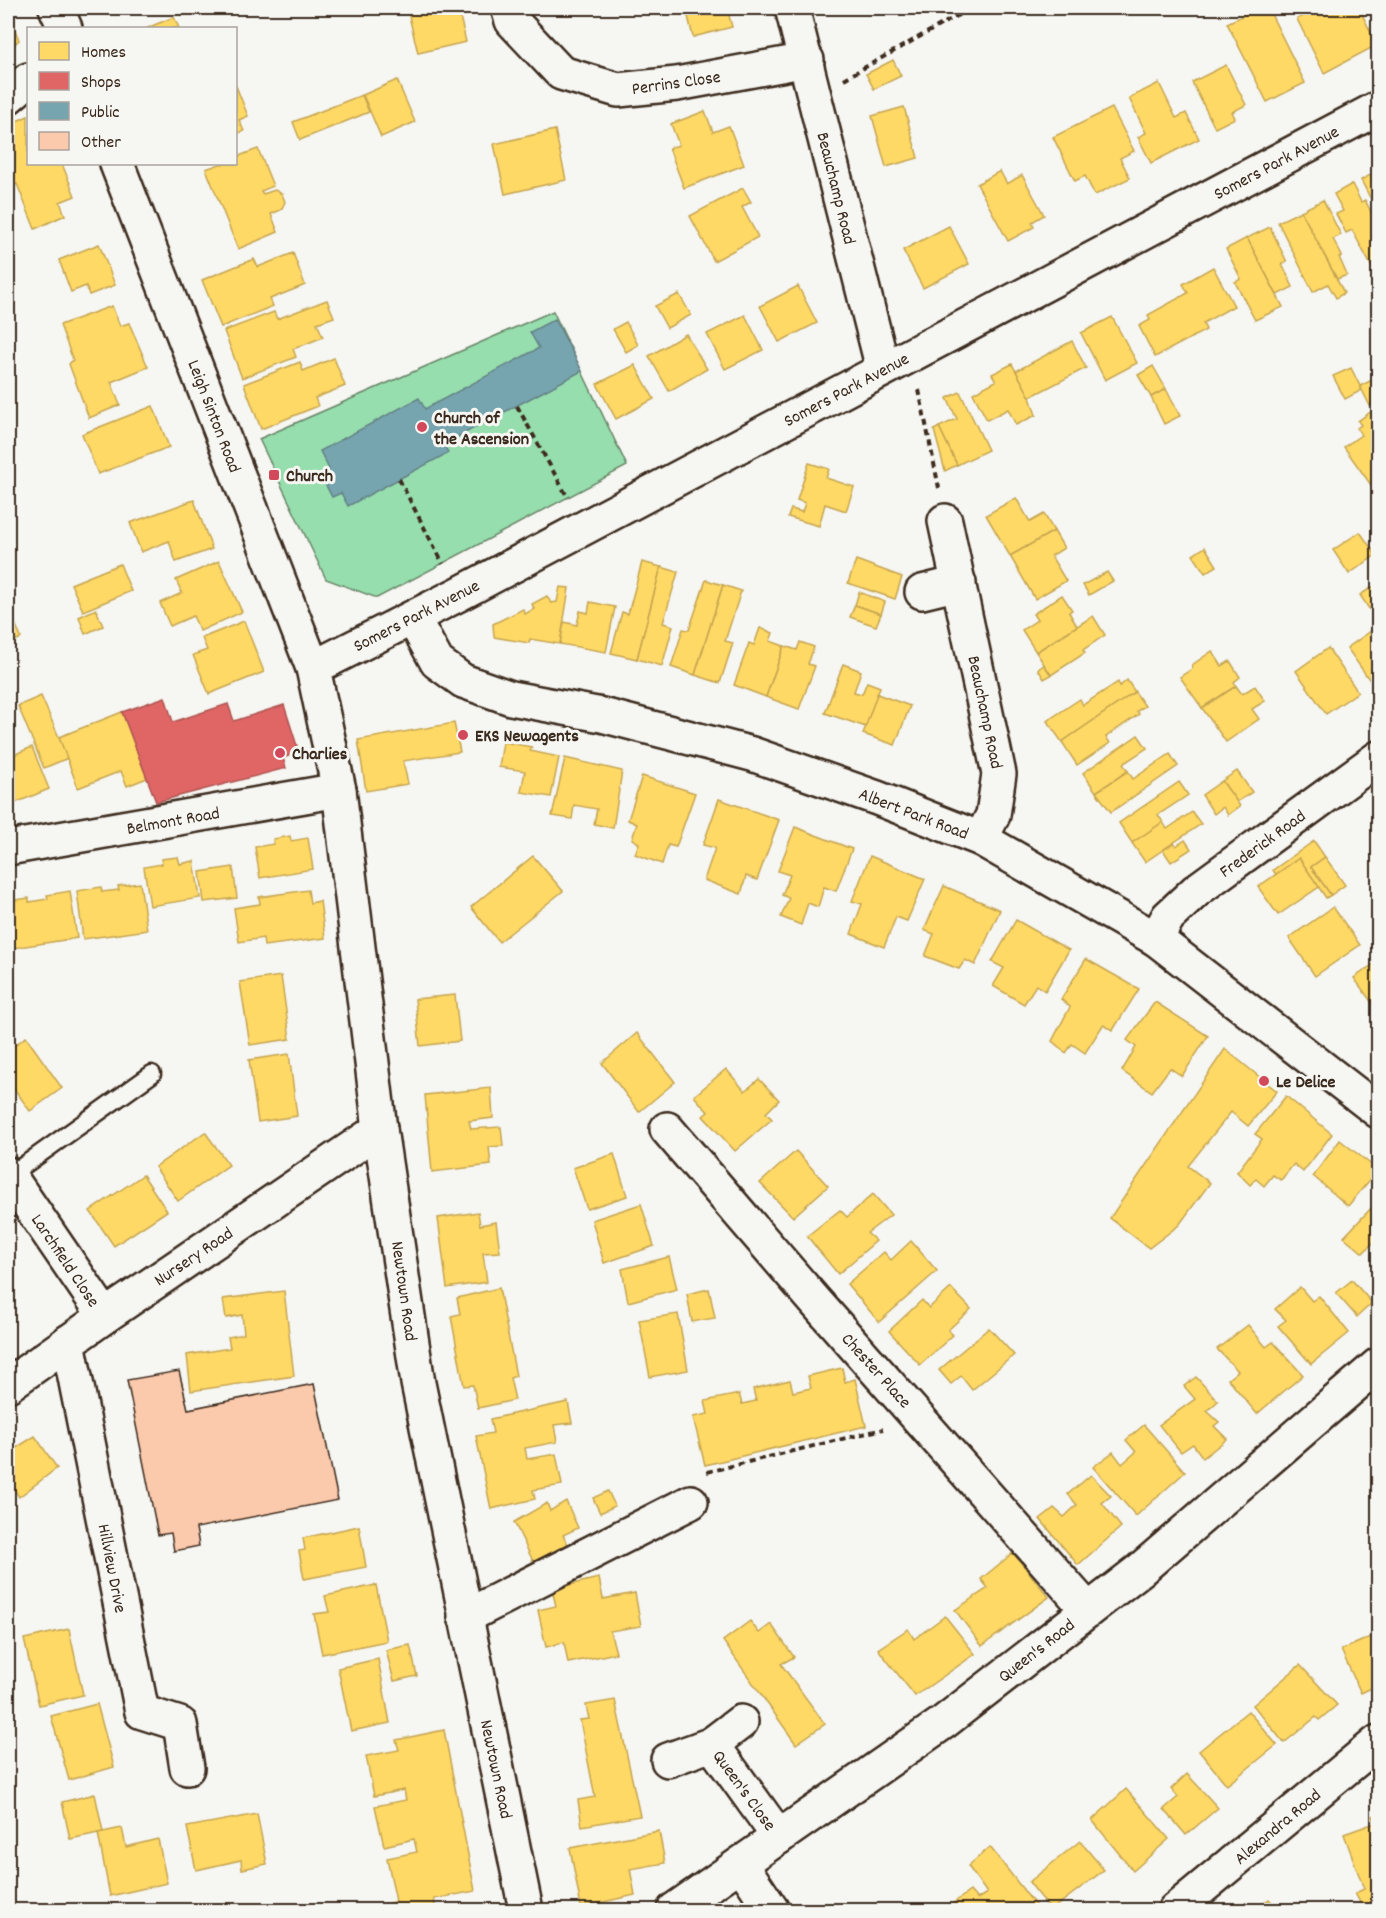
<svg xmlns="http://www.w3.org/2000/svg" width="1386" height="1918" viewBox="0 0 1386 1918" font-family="Dekko,sans-serif">
<style>
.green{fill:#96dead;stroke:#688466;stroke-width:1.5}
.homes{fill:#ffd966;stroke:#c4a450;stroke-width:1.5}
.shops{fill:#e06666;stroke:#ae5450;stroke-width:1.5}
.public{fill:#76a5af;stroke:#648084;stroke-width:1.5}
.building{fill:#fbc9ab;stroke:#3b2a1e;stroke-width:1.5}
.lines{fill:none;stroke-linecap:round;stroke-linejoin:round}
.service-casing{stroke:#3b2a1e;stroke-width:21}
.minor-casing{stroke:#3b2a1e;stroke-width:38}
.tertiary-casing{stroke:#3b2a1e;stroke-width:38}
.secondary-casing{stroke:#3b2a1e;stroke-width:38}
.path{stroke:#3b2a1e;stroke-width:4;stroke-dasharray:6 4.5;stroke-linecap:butt}
.service{stroke:#f6f6f2;stroke-width:16}
.minor{stroke:#f6f6f2;stroke-width:33}
.tertiary{stroke:#f6f6f2;stroke-width:33}
.secondary{stroke:#f6f6f2;stroke-width:33}
.poi-dot{fill:#d1495b;stroke:#f6f6f2;stroke-width:2}
.labels{text-anchor:middle;stroke-width:6;stroke-linejoin:round;paint-order:stroke}
.street-label{font-size:18px;fill:#3b2a1e;stroke:#f6f6f2}
.poi-label{font-size:18px;font-weight:bold;fill:#3b2a1e;stroke:#f6f6f2;text-anchor:start}
</style>
<rect width="100%" height="100%" fill="#f6f6f2"/>
<filter id="ink" filterUnits="userSpaceOnUse"><feTurbulence type="fractalNoise" baseFrequency=".0167" numOctaves="2"/><feDisplacementMap in="SourceGraphic" scale="12" xChannelSelector="R" yChannelSelector="G"/><feConvolveMatrix kernelMatrix="1 2 1 2 8 2 1 2 1" color-interpolation-filters="sRGB"/></filter>
<g filter="url(#ink)">
<polygon class="green" points="553,311 627,466 377,598 326,579 259,439"/>
<g class="homes">
<polygon points="407,8 458,8 466,42 418,53"/>
<polygon points="686,8 727,8 732,27 693,37"/>
<polygon points="1259,8 1268,8 1305,83 1267,102 1227,23"/>
<polygon points="1320,8 1359,8 1377,45 1324,73 1297,19"/>
<polygon points="8,12 19,40 8,50"/>
<polygon points="174,17 179,28 147,28"/>
<polygon points="893,60 901,76 874,89 866,74"/>
<polygon points="1226,65 1246,105 1232,112 1235,118 1215,128 1192,82"/>
<polygon points="397,80 415,122 381,137 363,95"/>
<polygon points="1159,83 1176,118 1186,113 1199,139 1151,163 1138,137 1146,133 1129,98"/>
<polygon points="236,86 248,116 239,120 244,131 236,134"/>
<polygon points="362,95 369,112 300,140 293,122"/>
<polygon points="904,107 918,158 886,167 872,116"/>
<polygon points="1112,108 1134,151 1120,158 1130,178 1095,195 1085,176 1075,181 1053,137"/>
<polygon points="705,111 713,132 729,126 744,165 684,188 669,148 679,145 671,124"/>
<polygon points="28,116 28,164 62,164 75,196 60,202 65,215 35,229 17,184 13,186 8,172 8,155 16,151 8,125"/>
<polygon points="555,130 566,180 505,194 494,144"/>
<polygon points="258,149 273,186 261,191 263,194 275,190 282,194 285,202 281,210 271,214 278,232 238,249 206,169 220,164 236,164 236,157"/>
<polygon points="1000,171 1007,184 1022,175 1044,215 1032,222 1034,227 1008,241 977,184"/>
<polygon points="1378,171 1378,213 1361,180"/>
<polygon points="1352,184 1361,202 1365,200 1378,226 1378,271 1375,273 1352,230 1346,233 1336,214 1343,211 1334,194"/>
<polygon points="743,188 751,202 742,207 758,237 714,261 690,216"/>
<polygon points="1323,200 1341,235 1333,239 1342,256 1339,257 1347,275 1337,279 1301,211"/>
<polygon points="1301,211 1344,293 1336,298 1328,284 1313,292 1278,222"/>
<polygon points="949,226 969,264 923,288 903,250"/>
<polygon points="1270,227 1287,262 1282,264 1293,287 1277,295 1247,238"/>
<polygon points="1247,238 1283,307 1255,320 1235,282 1241,279 1226,249"/>
<polygon points="99,244 115,285 89,295 86,286 71,292 59,260"/>
<polygon points="293,253 305,285 270,299 273,306 221,327 202,280 254,259 258,267"/>
<polygon points="1213,267 1234,306 1203,323 1206,330 1155,357 1139,326 1150,320 1148,315 1188,293 1183,284"/>
<polygon points="798,286 817,323 779,342 760,306"/>
<polygon points="679,294 691,315 667,328 655,306"/>
<polygon points="327,300 334,317 317,323 323,337 293,349 296,357 242,378 224,331 274,312 277,319"/>
<polygon points="112,306 120,326 129,323 148,367 111,382 120,405 89,418 69,364 73,360 60,325"/>
<polygon points="745,315 763,350 725,369 707,334"/>
<polygon points="1112,317 1137,363 1105,380 1081,333"/>
<polygon points="626,322 638,345 626,352 613,329"/>
<polygon points="686,334 707,369 669,391 649,356"/>
<polygon points="1072,341 1086,368 1030,397 1016,371"/>
<polygon points="334,358 345,386 315,398 318,406 261,429 244,384 300,362 303,371"/>
<polygon points="1012,364 1030,397 1036,415 1016,425 1008,409 987,420 973,393 996,381 992,374"/>
<polygon points="635,365 654,399 616,419 597,384"/>
<polygon points="1153,366 1166,389 1151,397 1138,375"/>
<polygon points="1351,368 1362,390 1345,399 1333,376"/>
<polygon points="1372,380 1378,393 1378,401 1370,406 1360,386"/>
<polygon points="1166,389 1180,416 1164,424 1151,397"/>
<polygon points="960,392 988,450 957,465 939,427 957,419 947,398"/>
<polygon points="153,406 169,447 98,474 82,434"/>
<polygon points="1372,411 1375,414 1378,412 1378,490 1376,492 1344,447 1361,435 1357,428 1361,425 1358,421"/>
<polygon points="939,427 957,465 945,471 934,430"/>
<polygon points="809,463 829,469 826,478 854,487 846,511 825,504 819,526 788,517 791,509 802,512 805,503 797,500"/>
<polygon points="1016,498 1030,522 1044,514 1054,531 1010,556 986,515"/>
<polygon points="194,500 212,549 176,562 169,541 141,552 130,523"/>
<polygon points="1054,531 1064,548 1051,556 1066,581 1035,599 1010,556"/>
<polygon points="1360,532 1376,555 1349,574 1333,550"/>
<polygon points="1205,547 1217,566 1205,573 1193,555"/>
<polygon points="856,560 902,577 895,599 848,583"/>
<polygon points="219,561 242,612 200,631 193,616 170,626 160,603 182,593 176,580"/>
<polygon points="642,562 661,567 637,659 611,653 622,612 628,614"/>
<polygon points="120,564 131,591 83,611 71,584"/>
<polygon points="661,567 678,572 663,623 673,626 662,666 637,659"/>
<polygon points="1107,572 1113,581 1089,595 1083,585"/>
<polygon points="706,580 723,585 695,675 671,667 683,629 689,630"/>
<polygon points="723,585 741,591 725,641 733,643 720,683 695,675"/>
<polygon points="1374,586 1378,593 1378,619 1377,621 1360,595"/>
<polygon points="560,587 569,588 560,644 530,639 529,643 494,637 493,624 523,609 525,614 534,609 532,604 547,596 551,603 557,602"/>
<polygon points="859,592 885,602 881,614 855,605"/>
<polygon points="1062,595 1072,610 1069,612 1077,626 1036,652 1022,630 1037,620 1033,614"/>
<polygon points="590,602 615,607 606,652 560,644 564,622 577,625 580,611 588,613"/>
<polygon points="855,605 881,614 876,626 850,617"/>
<polygon points="96,609 103,626 85,634 79,617"/>
<polygon points="11,612 21,638 8,644 8,613"/>
<polygon points="1093,616 1105,635 1083,650 1085,653 1051,675 1036,652"/>
<polygon points="244,621 264,672 209,694 193,655 207,650 202,638"/>
<polygon points="1378,626 1378,692 1347,648"/>
<polygon points="760,628 773,633 770,641 784,646 766,697 734,685 749,643 754,645"/>
<polygon points="800,642 814,647 808,664 815,666 799,709 766,697 784,646 797,650"/>
<polygon points="1328,648 1358,692 1326,714 1296,671"/>
<polygon points="1212,651 1222,666 1230,661 1240,677 1234,682 1236,686 1202,708 1180,677 1193,668 1192,665"/>
<polygon points="843,664 861,671 854,692 862,694 867,682 880,687 866,727 825,713"/>
<polygon points="1044,665 1051,675 1044,679 1038,669"/>
<polygon points="1127,680 1135,692 1062,742 1047,721 1080,699 1083,705 1118,682 1120,686"/>
<polygon points="1236,686 1242,694 1255,686 1265,701 1252,709 1259,719 1226,742 1202,708"/>
<polygon points="1135,692 1145,706 1137,711 1139,714 1106,737 1110,743 1077,765 1062,742"/>
<polygon points="877,694 910,706 895,745 863,734"/>
<polygon points="41,696 68,758 44,768 18,706"/>
<polygon points="122,712 147,778 127,786 121,771 78,788 59,737"/>
<polygon points="454,723 460,752 403,761 408,784 366,791 358,740"/>
<polygon points="1138,735 1147,748 1123,764 1128,771 1096,792 1083,773"/>
<polygon points="503,742 532,747 530,751 559,757 551,797 521,792 525,771 499,767"/>
<polygon points="32,747 49,789 8,806 8,757"/>
<polygon points="1170,754 1178,766 1111,812 1096,792 1128,771 1133,779"/>
<polygon points="565,758 622,771 613,828 594,824 597,809 574,805 572,819 552,816"/>
<polygon points="1237,771 1252,792 1237,802 1222,781"/>
<polygon points="642,776 695,793 676,847 668,845 662,864 635,854 639,843 632,839 637,824 628,820"/>
<polygon points="1222,781 1240,806 1228,815 1223,807 1214,814 1202,795"/>
<polygon points="1179,782 1188,795 1158,815 1163,822 1132,843 1119,823"/>
<polygon points="719,799 779,820 757,880 746,876 741,894 704,880 715,848 703,845"/>
<polygon points="1192,812 1201,824 1145,862 1132,843 1163,822 1167,829"/>
<polygon points="795,827 852,849 836,891 824,887 818,907 808,903 801,925 781,917 789,898 782,895 790,875 778,871"/>
<polygon points="290,836 291,841 308,838 313,869 260,878 255,847 274,844 273,839"/>
<polygon points="1185,840 1191,849 1171,862 1163,850 1174,843 1176,846"/>
<polygon points="1314,841 1325,857 1311,867 1331,895 1326,898 1299,858 1276,875 1273,870"/>
<polygon points="533,856 563,891 499,942 471,907"/>
<polygon points="870,856 925,879 907,921 896,917 884,947 851,934 862,904 852,901"/>
<polygon points="178,857 180,864 194,861 200,898 150,906 144,867 162,864 161,859"/>
<polygon points="1325,857 1345,885 1331,895 1311,867"/>
<polygon points="1299,858 1319,887 1278,915 1258,887"/>
<polygon points="233,867 237,898 204,902 200,872"/>
<polygon points="140,883 147,930 83,939 77,891 101,887 102,892 119,890 118,886"/>
<polygon points="944,886 1000,910 975,965 965,960 959,969 925,956 934,934 924,930"/>
<polygon points="308,890 310,903 320,901 325,938 264,946 263,938 239,942 234,908 260,904 259,897"/>
<polygon points="70,891 77,938 13,948 8,901 29,898 29,902 48,899 47,895"/>
<polygon points="1333,907 1360,945 1315,976 1289,938"/>
<polygon points="1016,920 1069,950 1045,991 1036,985 1024,1004 993,986 1004,968 992,962"/>
<polygon points="1086,959 1139,989 1113,1030 1103,1025 1085,1053 1072,1044 1066,1053 1052,1041 1070,1007 1061,999"/>
<polygon points="1378,961 1378,1011 1354,978"/>
<polygon points="281,976 290,1039 250,1045 240,982"/>
<polygon points="455,995 460,1041 420,1046 415,999"/>
<polygon points="1155,1002 1208,1036 1182,1076 1170,1068 1152,1092 1122,1071 1136,1047 1127,1040"/>
<polygon points="637,1033 675,1082 639,1112 602,1063"/>
<polygon points="26,1037 62,1088 30,1111 8,1080 8,1050"/>
<polygon points="1225,1049 1277,1091 1248,1126 1231,1112 1188,1166 1210,1183 1179,1225 1149,1248 1110,1218"/>
<polygon points="289,1054 297,1116 258,1122 249,1060"/>
<polygon points="726,1069 745,1091 759,1079 779,1100 766,1113 772,1119 735,1151 703,1116 708,1112 694,1096"/>
<polygon points="491,1088 493,1118 469,1121 471,1129 501,1127 503,1146 489,1147 491,1165 432,1172 425,1095"/>
<polygon points="1286,1096 1332,1134 1303,1172 1294,1164 1281,1180 1273,1175 1264,1186 1256,1179 1250,1185 1237,1172 1262,1139 1255,1134"/>
<polygon points="205,1132 229,1165 178,1201 155,1167"/>
<polygon points="1340,1140 1378,1170 1348,1206 1313,1176"/>
<polygon points="796,1151 828,1186 793,1217 760,1183"/>
<polygon points="614,1154 627,1196 587,1209 573,1168"/>
<polygon points="143,1175 167,1211 114,1246 90,1211"/>
<polygon points="873,1194 891,1215 867,1233 876,1241 838,1274 807,1236 840,1210 847,1217"/>
<polygon points="1378,1201 1378,1238 1363,1253 1344,1237"/>
<polygon points="641,1204 654,1246 604,1263 592,1220"/>
<polygon points="478,1212 480,1225 496,1222 500,1252 483,1253 487,1282 447,1288 438,1218"/>
<polygon points="911,1241 937,1271 879,1322 847,1284 884,1252 891,1260"/>
<polygon points="669,1257 677,1289 628,1302 622,1269"/>
<polygon points="1352,1280 1372,1303 1357,1317 1336,1293"/>
<polygon points="1300,1287 1312,1301 1319,1296 1349,1333 1311,1364 1278,1326 1286,1320 1275,1309"/>
<polygon points="499,1288 516,1376 510,1378 515,1400 478,1408 473,1385 464,1386 451,1316 460,1314 457,1298"/>
<polygon points="951,1288 971,1309 948,1330 953,1335 920,1365 889,1331 922,1300 929,1308"/>
<polygon points="709,1289 715,1318 692,1322 687,1294"/>
<polygon points="284,1291 294,1376 191,1391 187,1355 230,1348 228,1337 244,1334 242,1315 226,1318 223,1299"/>
<polygon points="678,1314 688,1370 650,1377 639,1320"/>
<polygon points="1248,1325 1266,1347 1273,1342 1303,1375 1257,1414 1228,1379 1238,1371 1217,1349"/>
<polygon points="989,1328 1014,1355 972,1390 961,1376 951,1384 939,1370"/>
<polygon points="842,1368 845,1382 855,1379 866,1426 705,1465 693,1417 708,1414 705,1401 739,1394 742,1404 756,1401 753,1389 790,1380 793,1392 811,1388 808,1376"/>
<polygon points="1196,1377 1218,1401 1207,1411 1219,1422 1214,1426 1227,1439 1203,1458 1193,1444 1181,1452 1159,1425 1195,1399 1184,1386"/>
<polygon points="568,1402 572,1423 554,1425 557,1442 525,1448 527,1459 556,1454 562,1485 533,1490 535,1499 491,1509 476,1436 493,1433 490,1419"/>
<polygon points="1144,1425 1185,1472 1136,1516 1093,1467 1113,1452 1122,1464 1136,1452 1126,1440"/>
<polygon points="35,1436 57,1468 19,1497 8,1480 8,1453"/>
<polygon points="1091,1475 1111,1496 1102,1503 1121,1527 1078,1565 1040,1519 1054,1508 1064,1517 1077,1505 1068,1494"/>
<polygon points="608,1491 615,1506 600,1513 593,1498"/>
<polygon points="566,1501 578,1528 563,1535 570,1548 535,1565 514,1522 547,1503 550,1511"/>
<polygon points="359,1526 366,1567 304,1579 299,1551 305,1550 303,1538"/>
<polygon points="1013,1553 1049,1597 982,1646 955,1610 988,1588 981,1579"/>
<polygon points="599,1578 603,1599 635,1593 641,1626 610,1631 616,1653 568,1663 564,1642 546,1647 538,1610 556,1606 552,1589"/>
<polygon points="376,1585 387,1641 322,1654 314,1614 329,1612 325,1596"/>
<polygon points="945,1616 975,1654 915,1696 878,1649 908,1629 914,1639"/>
<polygon points="750,1621 759,1633 771,1624 794,1657 781,1664 825,1724 796,1744 723,1641"/>
<polygon points="69,1629 83,1695 39,1705 24,1639"/>
<polygon points="1378,1634 1378,1685 1361,1693 1341,1650"/>
<polygon points="410,1645 417,1676 394,1681 386,1650"/>
<polygon points="378,1659 390,1723 351,1731 338,1668"/>
<polygon points="1300,1665 1337,1705 1319,1720 1316,1717 1284,1743 1253,1705"/>
<polygon points="615,1700 640,1816 582,1826 578,1800 595,1797 580,1720 589,1719 586,1705"/>
<polygon points="97,1704 114,1767 69,1780 51,1716"/>
<polygon points="1248,1711 1277,1745 1227,1785 1199,1751"/>
<polygon points="444,1730 475,1891 434,1899 436,1910 384,1910 383,1905 396,1901 387,1858 417,1852 414,1839 384,1846 375,1806 406,1800 404,1790 374,1796 366,1756 399,1750 396,1740"/>
<polygon points="1187,1774 1218,1808 1186,1835 1164,1809 1178,1797 1171,1789"/>
<polygon points="1126,1789 1169,1839 1133,1871 1092,1820"/>
<polygon points="95,1794 103,1832 70,1839 62,1802"/>
<polygon points="257,1814 267,1864 242,1869 241,1860 196,1870 187,1827"/>
<polygon points="1378,1814 1378,1902 1363,1908 1355,1893 1364,1889 1344,1834 1375,1823 1373,1816"/>
<polygon points="122,1828 126,1847 158,1839 167,1883 110,1896 98,1833"/>
<polygon points="659,1831 665,1863 630,1869 635,1895 581,1907 570,1848"/>
<polygon points="1080,1841 1104,1870 1051,1910 1029,1882"/>
<polygon points="990,1847 1039,1910 958,1910 952,1904 970,1891 977,1899 987,1893 968,1866"/>
<polygon points="1269,1899 1278,1910 1255,1910"/>
</g>
<polygon class="shops" points="165,697 173,722 228,704 234,721 284,705 299,752 283,758 286,768 156,802 122,712"/>
<polygon class="public" points="555,319 582,371 444,444 448,453 348,506 341,493 332,497 320,474 329,469 320,451 419,398 425,409 539,348 530,332"/>
<polygon class="building" points="179,1371 188,1409 314,1384 338,1500 196,1528 199,1546 174,1551 171,1533 158,1535 127,1380"/>
<g class="lines">
<defs>
<polyline id="service" points="9,1176 152,1074"/>
<g id="minor">
<polyline points="508,8 512,21 561,73 618,90 677,84 807,60"/>
<polyline points="792,8 883,369"/>
<polyline points="8,97 28,80"/>
<polyline points="945,521 999,774 993,815 981,839"/>
<polyline points="922,592 959,583"/>
<polyline points="8,848 339,790"/>
<polyline points="1156,939 1168,917 1197,890 1378,758"/>
<polyline points="667,1129 814,1300 1088,1610"/>
<polyline points="8,1174 105,1316"/>
<polyline points="68,1342 142,1712 180,1724 187,1768"/>
<polyline points="8,1385 105,1316 380,1129"/>
<polyline points="465,1617 691,1502"/>
<polyline points="712,1744 741,1722"/>
<polyline points="668,1760 712,1744 779,1837"/>
<polyline points="741,1864 772,1910"/>
<polyline points="674,1910 944,1722 1140,1570 1378,1365"/>
<polyline points="1175,1910 1378,1742"/>
</g>
<g id="tertiary">
<polyline points="413,618 437,662 463,681 511,698 602,715 752,754 877,798 981,839 1156,939 1378,1111"/>
<polyline points="313,668 459,594 1378,108"/>
</g>
<g id="secondary">
<polyline points="56,8 65,28"/>
<polyline points="117,164 313,668 339,790 380,1129 418,1383 526,1910"/>
</g>
</defs>
<use href="#service" class="service-casing"/>
<use href="#minor" class="minor-casing"/>
<use href="#tertiary" class="tertiary-casing"/>
<use href="#secondary" class="secondary-casing"/>
<g class="path">
<polyline points="1033,8 1034,8"/>
<polyline points="844,79 971,8"/>
<polyline points="919,390 939,488"/>
<polyline points="517,406 568,498"/>
<polyline points="399,479 443,564"/>
<polyline points="707,1472 883,1429"/>
</g>
<use href="#service" class="service"/>
<use href="#minor" class="minor"/>
<use href="#tertiary" class="tertiary"/>
<use href="#secondary" class="secondary"/>
</g>
</g>
<g class="poi-dot">
<circle cx="422" cy="427" r="6"/>
<rect x="268" y="469" width="12" height="12" rx="3"/>
<circle cx="463" cy="735" r="6"/>
<circle cx="280" cy="753" r="6"/>
<circle cx="1264" cy="1081" r="6"/>
</g>
<g class="labels">
<g class="street-label">
<text transform="translate(676 82) rotate(-8)" y="6">Perrins Close</text>
<text transform="translate(1276 162) rotate(-28)" y="6">Somers Park Avenue</text>
<text transform="translate(837 188) rotate(76)" y="6">Beauchamp Road</text>
<text transform="translate(846 389) rotate(-28)" y="6">Somers Park Avenue</text>
<text transform="translate(215 416) rotate(69)" y="6">Leigh Sinton Road</text>
<text transform="translate(416 615) rotate(-27)" y="6">Somers Park Avenue</text>
<text transform="translate(986 712) rotate(78)" y="6">Beauchamp Road</text>
<text transform="translate(914 813) rotate(21)" y="6">Albert Park Road</text>
<text transform="translate(173 820) rotate(-10)" y="6">Belmont Road</text>
<text transform="translate(1262 843) rotate(-36)" y="6">Frederick Road</text>
<text transform="translate(193 1256) rotate(-34)" y="6">Nursery Road</text>
<text transform="translate(66 1260) rotate(56)" y="6">Larchfield Close</text>
<text transform="translate(405 1291) rotate(82)" y="6">Newtown Road</text>
<text transform="translate(877 1370) rotate(48)" y="6">Chester Place</text>
<text transform="translate(113 1568) rotate(79)" y="6">Hillview Drive</text>
<text transform="translate(1036 1650) rotate(-38)" y="6">Queen's Road</text>
<text transform="translate(497 1769) rotate(78)" y="6">Newtown Road</text>
<text transform="translate(745 1790) rotate(54)" y="6">Queen's Close</text>
<text transform="translate(1277 1826) rotate(-40)" y="6">Alexandra Road</text>
</g>
<g class="poi-label">
<text x="434" y="423">Church of<tspan x="434" dy="21">the Ascension</tspan></text>
<text x="286" y="481">Church</text>
<text x="475" y="741">EKS Newagents</text>
<text x="292" y="759">Charlies</text>
<text x="1276" y="1087">Le Delice</text>
</g>
</g>
<rect width="1386" height="1918" fill="none" stroke="#f6f6f2" stroke-width="30"/>
<rect x="15" y="15" width="1356" height="1888" fill="none" stroke="#3b2a1e" stroke-width="2" filter="url(#ink)"/>
<rect x="27" y="27" width="210" height="138" fill="#f6f6f2" stroke="#aba49d" stroke-width="1.5"/>
<rect x="39" y="42" width="30" height="18" fill="#ffd966" stroke="#aba49d" stroke-width="1.5"/>
<text x="81" y="57" font-size="18" fill="#3b2a1e">Homes</text>
<rect x="39" y="72" width="30" height="18" fill="#e06666" stroke="#aba49d" stroke-width="1.5"/>
<text x="81" y="87" font-size="18" fill="#3b2a1e">Shops</text>
<rect x="39" y="102" width="30" height="18" fill="#76a5af" stroke="#aba49d" stroke-width="1.5"/>
<text x="81" y="117" font-size="18" fill="#3b2a1e">Public</text>
<rect x="39" y="132" width="30" height="18" fill="#fbc9ab" stroke="#aba49d" stroke-width="1.5"/>
<text x="81" y="147" font-size="18" fill="#3b2a1e">Other</text>
</svg>
